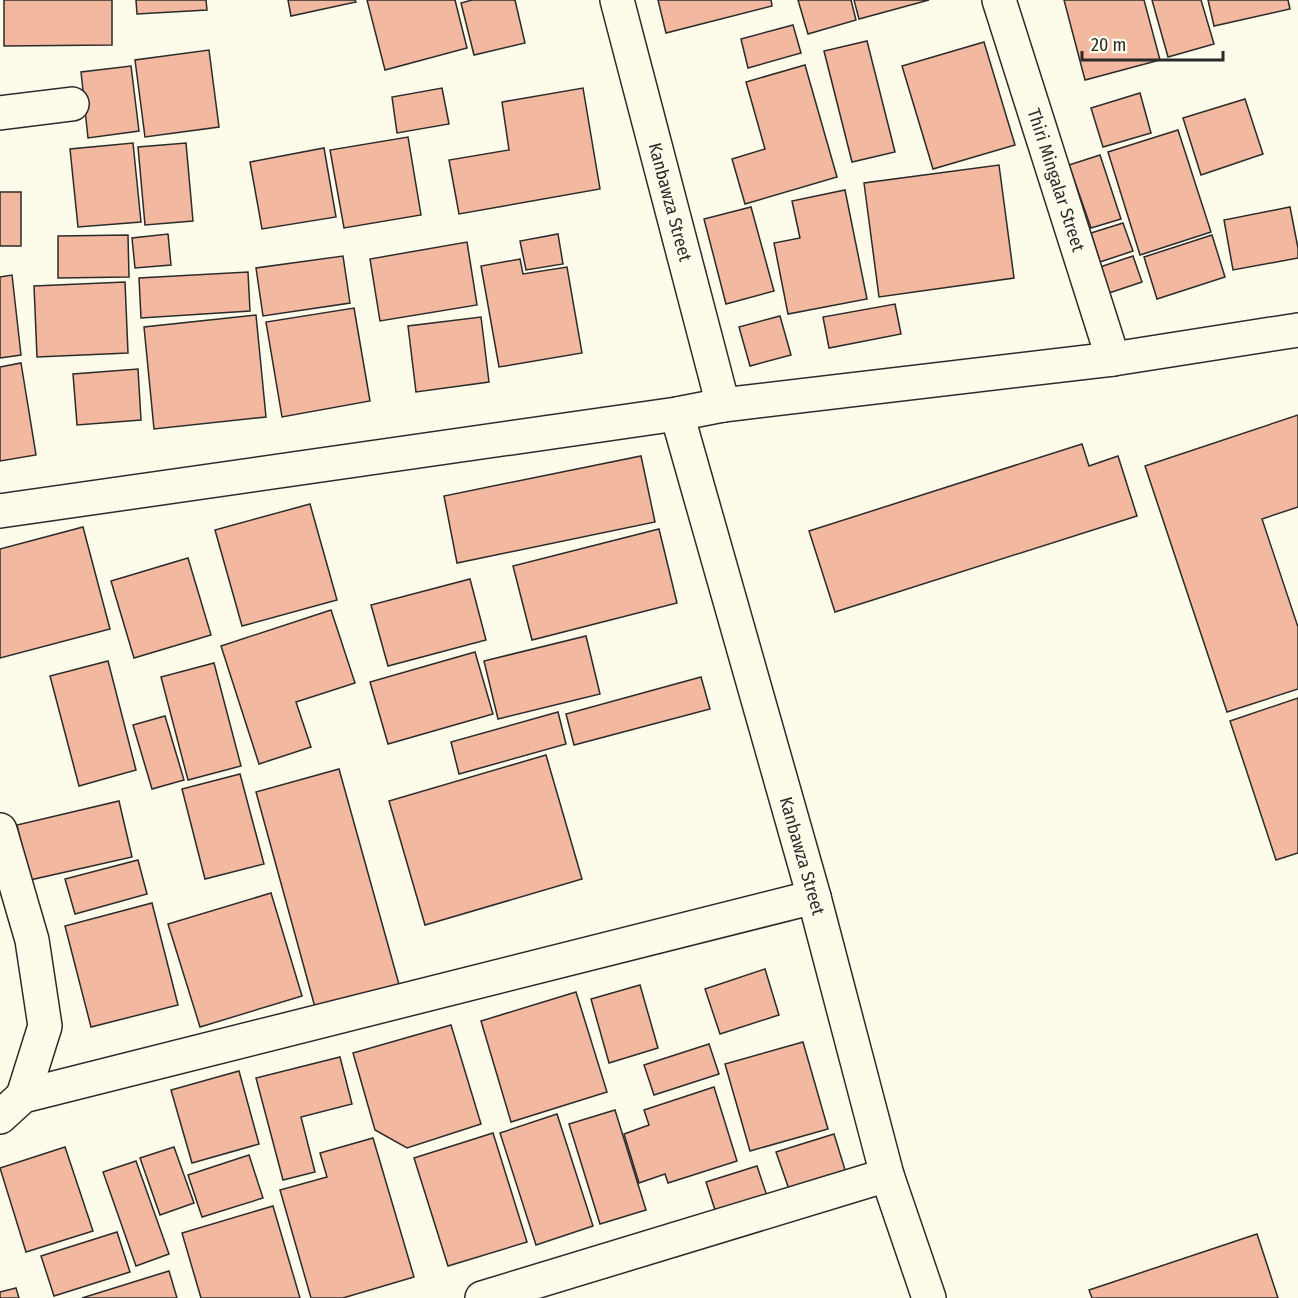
<svg xmlns="http://www.w3.org/2000/svg" width="1298" height="1298" viewBox="0 0 1298 1298" font-family="'Fira Sans Condensed',sans-serif">
<style>
.building{fill:#f2b8a0;stroke:#2b2b2b;stroke-width:1.5}
.lines{fill:none;stroke-linecap:round;stroke-linejoin:round}
.minor-casing{stroke:#2b2b2b;stroke-width:36}
.minor{stroke:#fdfbea;stroke-width:33}
.labels{text-anchor:middle;stroke-width:4.5;stroke-linejoin:round;paint-order:stroke}
.street-label{font-size:18px;fill:#2b2b2b;stroke:#fdfbea}
</style>
<rect width="100%" height="100%" fill="#fdfbea"/>
<g class="building">
<polygon points="4,0 112,0 112,45 4,46"/>
<polygon points="136,0 206,0 207,10 137,14"/>
<polygon points="288,0 355,0 356,2 291,16"/>
<polygon points="367,0 455,0 467,48 385,70"/>
<polygon points="472,0 515,0 525,43 474,55 461,3"/>
<polygon points="658,0 771,0 772,6 666,33"/>
<polygon points="798,0 851,0 856,20 808,34"/>
<polygon points="854,0 929,0 859,19"/>
<polygon points="1064,0 1144,0 1160,60 1085,80"/>
<polygon points="1152,0 1201,0 1214,44 1168,57"/>
<polygon points="1208,0 1288,0 1290,9 1214,26"/>
<polygon points="793,25 801,53 748,68 741,39"/>
<polygon points="867,41 895,152 852,162 824,51"/>
<polygon points="984,42 1015,145 933,169 902,66"/>
<polygon points="209,50 219,127 145,137 135,60"/>
<polygon points="805,65 837,177 745,204 732,159 765,149 746,82"/>
<polygon points="131,66 139,131 88,138 81,72"/>
<polygon points="442,88 449,124 397,133 392,97"/>
<polygon points="583,88 600,189 459,214 449,160 509,150 502,102"/>
<polygon points="1140,93 1151,133 1103,147 1091,108"/>
<polygon points="1245,99 1263,154 1201,175 1183,118"/>
<polygon points="1178,130 1211,232 1140,255 1108,152"/>
<polygon points="408,137 421,215 344,228 330,150"/>
<polygon points="133,143 141,222 78,227 70,149"/>
<polygon points="186,143 193,221 145,225 138,147"/>
<polygon points="324,148 336,217 262,229 250,162"/>
<polygon points="1100,155 1121,219 1091,228 1069,165"/>
<polygon points="999,165 1014,278 879,297 864,183"/>
<polygon points="845,190 867,299 788,314 774,243 800,238 792,201"/>
<rect x="0" y="192" width="21" height="54"/>
<polygon points="751,207 774,291 726,304 704,219"/>
<polygon points="1290,207 1298,248 1298,258 1233,270 1224,220"/>
<polygon points="1123,223 1133,251 1100,262 1091,233"/>
<polygon points="168,234 171,265 135,268 132,238"/>
<polygon points="558,234 563,264 526,270 520,241"/>
<polygon points="128,235 129,277 58,278 58,236"/>
<polygon points="1212,235 1225,277 1157,299 1144,257"/>
<polygon points="467,242 477,305 380,321 370,259"/>
<polygon points="343,256 350,303 263,316 256,268"/>
<polygon points="1133,256 1142,282 1106,294 1097,268"/>
<polygon points="520,259 523,274 567,267 582,353 499,367 481,266"/>
<polygon points="248,272 250,311 141,318 139,278"/>
<polygon points="12,275 21,355 0,358 0,277"/>
<polygon points="125,282 128,353 37,357 34,286"/>
<polygon points="895,304 901,334 829,348 823,317"/>
<polygon points="354,308 370,401 282,417 266,322"/>
<polygon points="256,315 266,417 154,429 144,327"/>
<polygon points="780,316 791,355 750,366 739,327"/>
<polygon points="481,317 489,382 416,392 408,326"/>
<polygon points="21,363 36,455 0,461 0,367"/>
<polygon points="138,369 141,420 77,425 73,374"/>
<polygon points="1298,415 1298,507 1262,519 1298,627 1298,689 1227,712 1145,466"/>
<polygon points="1082,444 1089,466 1118,456 1137,516 835,612 809,531"/>
<polygon points="641,456 655,522 457,563 444,496"/>
<polygon points="310,504 337,600 242,626 215,530"/>
<polygon points="83,527 110,629 0,658 0,549"/>
<polygon points="659,529 677,603 532,640 513,566"/>
<polygon points="188,558 211,635 134,658 111,581"/>
<polygon points="470,579 486,640 388,666 371,605"/>
<polygon points="331,610 355,683 296,702 311,747 259,764 221,646"/>
<polygon points="586,636 600,694 498,719 484,661"/>
<polygon points="475,652 493,714 388,744 370,682"/>
<polygon points="108,661 136,770 79,786 50,676"/>
<polygon points="214,663 241,766 188,780 161,677"/>
<polygon points="701,677 710,709 574,745 566,714"/>
<polygon points="1298,698 1298,853 1276,860 1230,721"/>
<polygon points="558,712 566,744 459,774 451,742"/>
<polygon points="165,716 184,780 152,789 133,725"/>
<polygon points="546,755 582,879 425,925 389,801"/>
<polygon points="339,769 400,988 316,1011 256,792"/>
<polygon points="240,774 264,864 205,879 182,789"/>
<polygon points="119,801 132,857 30,880 17,825"/>
<polygon points="138,860 147,894 75,914 65,879"/>
<polygon points="271,893 302,996 200,1027 168,924"/>
<polygon points="152,903 178,1005 91,1027 65,926"/>
<polygon points="765,969 779,1015 720,1034 705,989"/>
<polygon points="640,985 658,1048 609,1063 591,999"/>
<polygon points="576,992 607,1092 511,1122 481,1021"/>
<polygon points="451,1025 481,1124 407,1148 375,1130 353,1053"/>
<polygon points="803,1042 828,1129 750,1151 725,1064"/>
<polygon points="709,1044 719,1074 654,1095 644,1065"/>
<polygon points="340,1057 352,1104 301,1117 315,1172 283,1180 256,1078"/>
<polygon points="239,1071 259,1144 192,1163 171,1090"/>
<polygon points="714,1087 737,1161 668,1183 665,1174 639,1183 624,1134 649,1125 644,1110"/>
<polygon points="615,1110 646,1210 600,1224 569,1124"/>
<polygon points="557,1114 593,1226 536,1245 500,1133"/>
<polygon points="493,1133 527,1242 448,1266 414,1158"/>
<polygon points="834,1134 846,1173 790,1192 776,1152"/>
<polygon points="373,1138 414,1277 343,1298 311,1298 280,1190 327,1177 320,1153"/>
<polygon points="65,1147 93,1231 26,1252 0,1168"/>
<polygon points="174,1147 194,1203 160,1215 140,1158"/>
<polygon points="249,1155 263,1198 202,1217 188,1175"/>
<polygon points="136,1161 169,1254 136,1266 103,1172"/>
<polygon points="757,1166 768,1199 717,1216 706,1182"/>
<polygon points="273,1206 300,1298 201,1298 182,1233"/>
<polygon points="117,1232 130,1272 54,1296 41,1256"/>
<polygon points="1257,1234 1278,1298 1092,1298 1089,1290"/>
<polygon points="169,1271 177,1298 82,1298"/>
<polygon points="16,1288 19,1298 0,1298 0,1292"/>
</g>
<g class="lines">
<defs>
<g id="minor">
<polyline points="617,0 723,405"/>
<polyline points="999,0 1113,359"/>
<polyline points="0,113 72,104"/>
<polyline points="677,414 814,897 887,1175 929,1298"/>
<polyline points="0,511 677,414 723,405 1113,359 1298,330"/>
<polyline points="0,830 32,940 45,1026 23,1096"/>
<polyline points="0,1117 23,1096 814,897"/>
<polyline points="482,1298 887,1175"/>
</g>
</defs>
<use href="#minor" class="minor-casing"/>
<use href="#minor" class="minor"/>
</g>
<g class="labels">
<g class="street-label">
<text transform="translate(1056 180) rotate(72)" y="6">Thiri Mingalar Street</text>
<text transform="translate(670 202) rotate(75)" y="6">Kanbawza Street</text>
<text transform="translate(802 856) rotate(74)" y="6">Kanbawza Street</text>
</g>
</g>
<path d="M1082 51v9h141v-9" fill="none" stroke="#2b2b2b" stroke-width="3"/>
<text x="1091" y="51" font-size="18" fill="#2b2b2b" stroke="#fdfbea" stroke-width="4.5" paint-order="stroke">20 m</text>
</svg>
